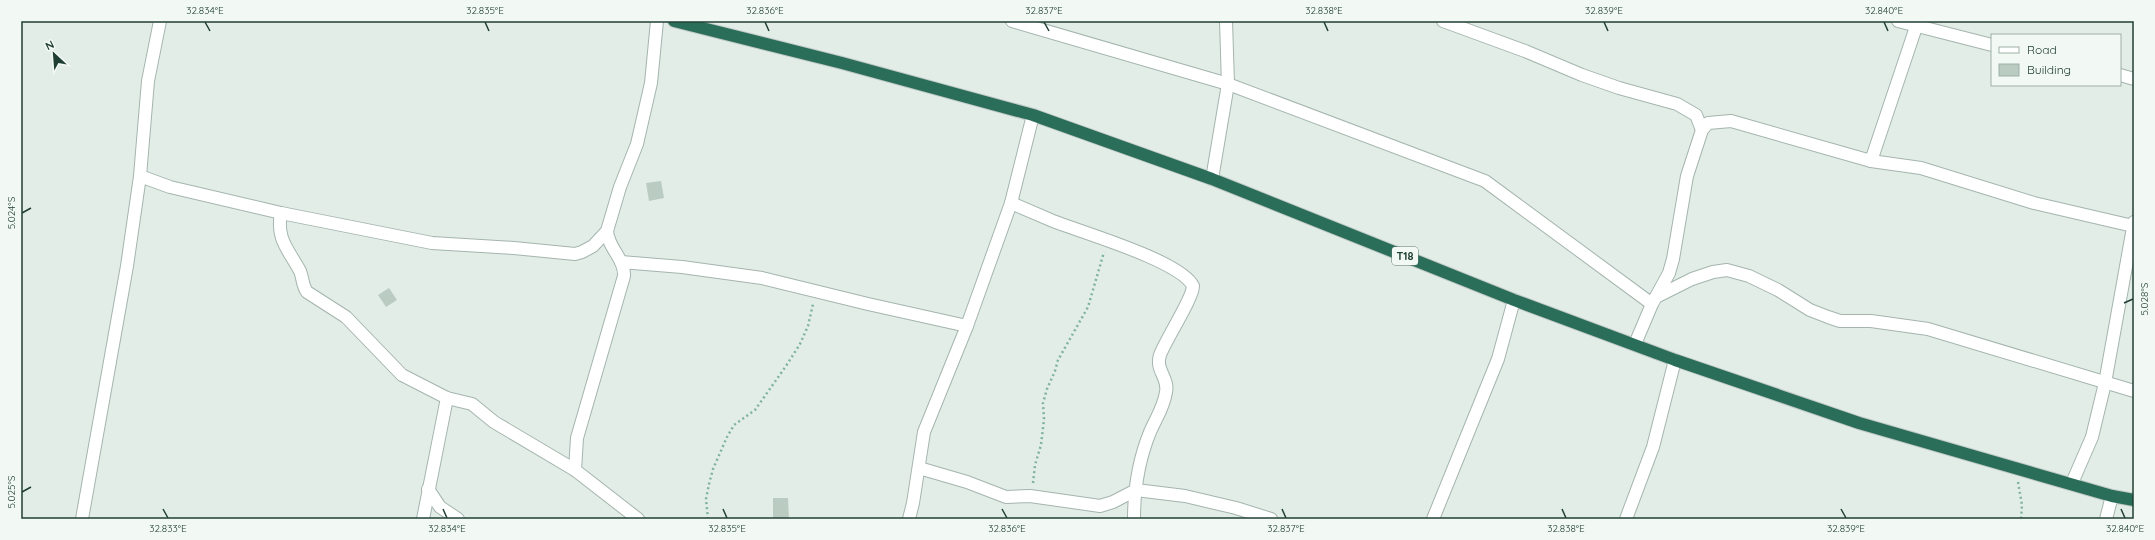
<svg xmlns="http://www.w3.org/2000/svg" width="2155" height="540" viewBox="0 0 2155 540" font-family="Quicksand,sans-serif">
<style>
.building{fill:#bacbc2}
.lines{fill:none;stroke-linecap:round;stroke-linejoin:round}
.minor-casing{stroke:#a4b5ae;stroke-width:14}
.highway-casing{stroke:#c1c9c6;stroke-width:14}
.path{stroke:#80b39e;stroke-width:2.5;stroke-dasharray:2 3;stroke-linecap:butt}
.minor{stroke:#fff;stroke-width:12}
.highway{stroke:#2a6e5a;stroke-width:12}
.ticks{fill:none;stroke:#203f34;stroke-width:1.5}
.labels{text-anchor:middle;stroke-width:4;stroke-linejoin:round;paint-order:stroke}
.shield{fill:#f2f9f5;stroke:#5f776e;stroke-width:1}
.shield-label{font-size:11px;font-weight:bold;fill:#203f34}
.neatline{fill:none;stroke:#203f34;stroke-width:1.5}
.ticks-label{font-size:10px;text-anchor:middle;fill:#203f34}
</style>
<rect width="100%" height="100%" fill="#e2ede7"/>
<g class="building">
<polygon points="661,181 664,198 649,201 646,183"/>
<polygon points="389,288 397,300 386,307 378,295"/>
<polygon points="773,498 788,498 789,519 773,519"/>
</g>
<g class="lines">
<defs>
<g id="minor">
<polyline points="1012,21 1228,84 1485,181 1652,304"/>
<polyline points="1443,21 1525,51 1582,75 1619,88 1677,104 1696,115 1702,130"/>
<polyline points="1898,21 1992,45"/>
<polyline points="2120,75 2134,79"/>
<polyline points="1871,161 1916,27"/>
<polyline points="140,176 170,187 281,213 432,243 514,248 575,254 582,252 593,246 607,231 620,187 637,144 651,83 657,21"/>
<polyline points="1212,179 1228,84 1226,21"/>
<path d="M1011,203C1025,209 1039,215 1053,221C1081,232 1181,261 1193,286C1193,298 1166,339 1160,355C1155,370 1169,378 1166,392C1164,407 1156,418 1150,432C1139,459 1134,490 1134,519"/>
<path d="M281,213C276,239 288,249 300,271C303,278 302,285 307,292L346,317L402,375L447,398L472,404L494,422L575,470L638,519"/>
<polyline points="621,262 682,267 762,278 868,304 967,326"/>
<polyline points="1656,297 1692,279 1713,272 1727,270 1749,276 1778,290 1810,310 1828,317 1840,321 1871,321 1928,329 2134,391"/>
<polyline points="1635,344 1652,304 1669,273 1673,259 1687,176 1702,130 1708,123 1731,121 1871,161 1921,168 2034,203 2133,226"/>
<polyline points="919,468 967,482 1006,497 1030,496 1100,506 1113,502 1136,490 1185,496 1236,508 1271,519"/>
<path d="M575,470L577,438L624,276C625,259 608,248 607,231"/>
<polyline points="2072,483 2092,437 2105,383 2134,222"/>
<polyline points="428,489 440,507 458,519"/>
<polyline points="82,519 127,266 140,176 148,81 160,21"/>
<polyline points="423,519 447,398"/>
<polyline points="909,519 913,503 924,432 967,326 1011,203 1033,115"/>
<polyline points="1433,519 1498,359 1514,300"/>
<polyline points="1626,519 1653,447 1675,360"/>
<polyline points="2106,519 2112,496"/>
</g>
<polyline id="highway" points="674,21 842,63 1033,115 1212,179 1514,300 1675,360 1859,423 2112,496 2134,500"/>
</defs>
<use href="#minor" class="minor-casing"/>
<use href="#highway" class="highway-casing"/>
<g class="path">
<polyline points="2018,482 2022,505 2021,519"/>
<polyline points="1033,483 1035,465 1041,445 1044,419 1043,403 1047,389 1055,371 1058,360 1088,307 1104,252"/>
<polyline points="708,519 706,499 709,484 713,469 727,437 734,425 755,410 786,366 800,344 808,326 813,304"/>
</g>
<use href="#minor" class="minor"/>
<use href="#highway" class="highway"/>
</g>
<path class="ticks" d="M205,22L210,31M485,22L489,31M765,22L769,31M1044,22L1049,31M1324,22L1328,31M1604,22L1608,31M1884,22L1888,31M22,213L31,208M2124,303L2133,299M22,492L31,487M163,509L168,518M443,509L447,518M723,509L727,518M1002,509L1007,518M1282,509L1286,518M1562,509L1566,518M1841,509L1846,518M2121,509L2125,518"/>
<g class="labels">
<rect class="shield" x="1392" y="247" width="26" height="18" rx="3"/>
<g class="shield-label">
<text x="1405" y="260">T18</text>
</g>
</g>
<rect width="2155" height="540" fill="none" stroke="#f2f9f5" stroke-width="44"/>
<rect x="1991" y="34" width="130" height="52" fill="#f2f9f5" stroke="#9eafa8"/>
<rect x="1999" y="47" width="20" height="6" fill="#ffffff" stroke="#9eafa8"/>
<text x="2027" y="54" font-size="12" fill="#203f34">Road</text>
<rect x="1999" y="64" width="20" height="12" fill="#bacbc2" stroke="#9eafa8"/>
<text x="2027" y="74" font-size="12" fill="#203f34">Building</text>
<g transform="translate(54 54) rotate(334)" stroke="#f2f9f5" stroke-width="3" paint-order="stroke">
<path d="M0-3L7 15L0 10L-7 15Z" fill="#203f34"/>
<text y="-6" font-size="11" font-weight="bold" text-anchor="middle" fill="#203f34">N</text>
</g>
<rect x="22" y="22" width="2111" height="496" class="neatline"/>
<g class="ticks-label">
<text x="205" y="14">32.834°E</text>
<text x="485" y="14">32.835°E</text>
<text x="765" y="14">32.836°E</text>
<text x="1044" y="14">32.837°E</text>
<text x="1324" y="14">32.838°E</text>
<text x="1604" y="14">32.839°E</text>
<text x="1884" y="14">32.840°E</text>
<text transform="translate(11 213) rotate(-90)" y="4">5.024°S</text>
<text transform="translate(2144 299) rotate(-90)" y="4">5.028°S</text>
<text transform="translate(11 492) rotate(-90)" y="4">5.025°S</text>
<text x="168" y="532">32.833°E</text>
<text x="447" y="532">32.834°E</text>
<text x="727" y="532">32.835°E</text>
<text x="1007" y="532">32.836°E</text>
<text x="1286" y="532">32.837°E</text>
<text x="1566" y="532">32.838°E</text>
<text x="1846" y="532">32.839°E</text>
<text x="2125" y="532">32.840°E</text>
</g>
</svg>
